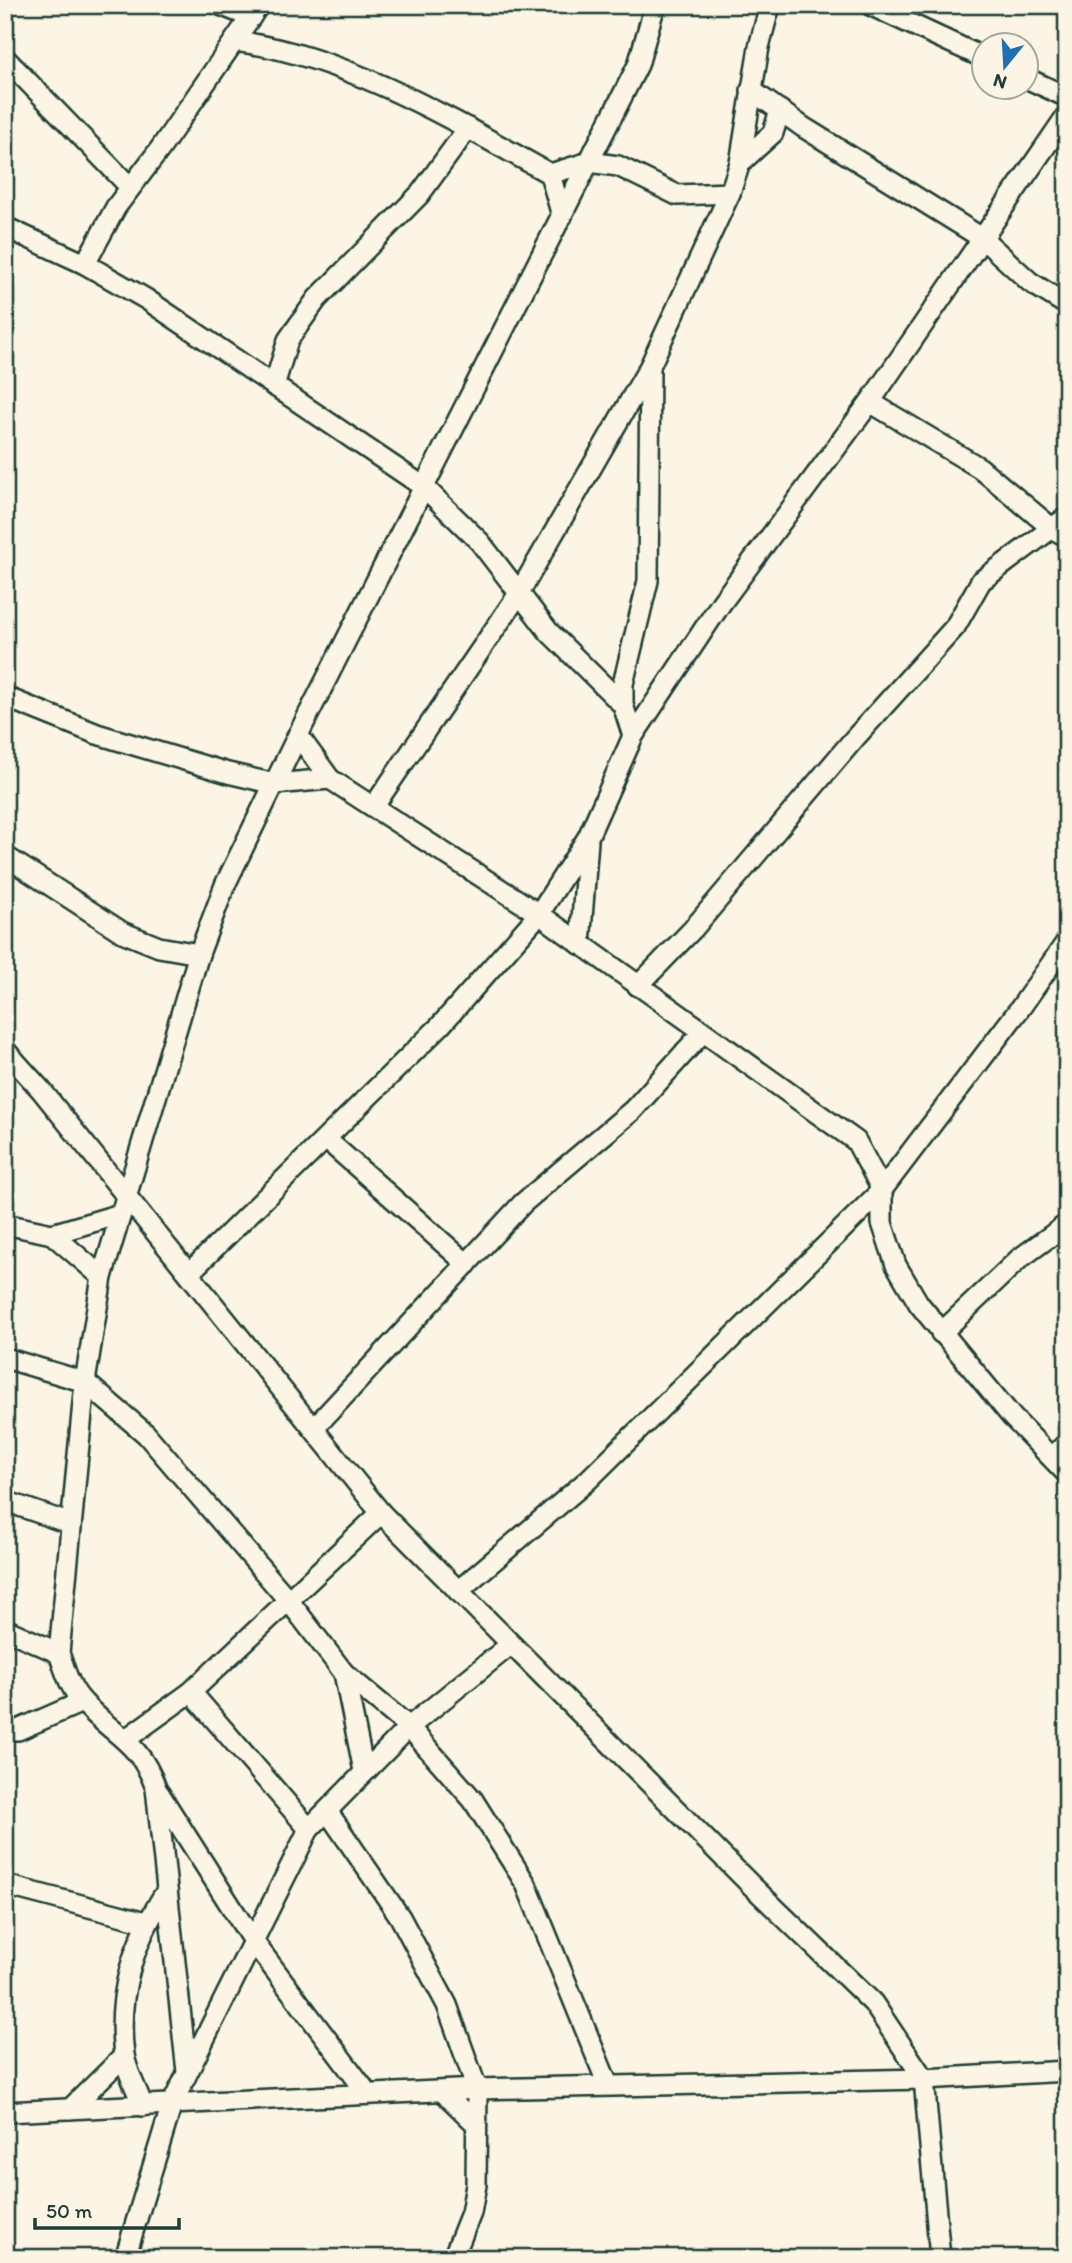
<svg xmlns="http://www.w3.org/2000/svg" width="1072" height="2263" viewBox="0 0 1072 2263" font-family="Itim,sans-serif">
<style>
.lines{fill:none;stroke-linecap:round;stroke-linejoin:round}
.minor-casing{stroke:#1f3d34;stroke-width:24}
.minor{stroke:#fcf5e5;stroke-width:19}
</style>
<rect width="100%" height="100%" fill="#fcf5e5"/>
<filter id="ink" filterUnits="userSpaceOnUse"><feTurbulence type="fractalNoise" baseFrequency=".0143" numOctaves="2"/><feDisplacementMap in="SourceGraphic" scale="14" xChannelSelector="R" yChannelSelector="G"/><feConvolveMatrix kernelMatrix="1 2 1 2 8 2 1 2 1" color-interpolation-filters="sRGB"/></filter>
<g filter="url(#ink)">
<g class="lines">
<defs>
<g id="minor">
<polyline points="220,5 251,17"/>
<polyline points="870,5 984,58"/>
<path d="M235,41C347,56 453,120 550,174L562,216"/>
<polyline points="5,58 130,187"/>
<polyline points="1026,78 1067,97"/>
<polyline points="751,90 803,127 982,238 1030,282 1067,305"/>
<polyline points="740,163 773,133 780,110"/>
<polyline points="550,174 589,162 618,166 677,195 730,193"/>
<polyline points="5,227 85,264 146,299 424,487 480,542 549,632 623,705"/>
<polyline points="85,264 116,207 160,149 259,5"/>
<polyline points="274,386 288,340 317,299 420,194 468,128"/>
<polyline points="870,402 1067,115"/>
<polyline points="5,697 97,734 228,773 275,784 330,779"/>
<polyline points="298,735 330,779 539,914 856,1141 882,1190 882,1223 896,1265 919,1304 1012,1417 1067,1474"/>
<polyline points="633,736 623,705 623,684 648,581 650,367"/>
<polyline points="374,806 518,595 650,366 730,193 740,163 759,47 770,5"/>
<polyline points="5,856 122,932 159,947 199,954"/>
<polyline points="580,944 588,841"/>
<polyline points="638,986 693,929 854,739 955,627 981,581 1067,517"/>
<polyline points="5,1050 42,1091 381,1513 752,1886 873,2003 924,2079 940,2258"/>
<polyline points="327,1140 467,1264"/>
<polyline points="5,1224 52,1234 120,1214"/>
<polyline points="52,1234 102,1277"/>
<polyline points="189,1273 440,1026 539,914 588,837 633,736 722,602 870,402 980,468 1054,530 1067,536"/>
<polyline points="941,1333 1019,1259 1067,1224"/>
<polyline points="5,1358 85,1382 146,1434 289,1601 344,1673 409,1727 473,1800 526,1884 608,2085"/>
<polyline points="315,1427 523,1203 633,1110 702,1033"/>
<polyline points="1052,1457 1067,1443"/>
<polyline points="5,1501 71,1524"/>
<polyline points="458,1591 588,1480 882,1190 1021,1007 1067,941"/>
<polyline points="5,1629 59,1653"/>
<polyline points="344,1673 364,1771"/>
<polyline points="191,1692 309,1829"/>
<polyline points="5,1730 18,1730 82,1702"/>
<polyline points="126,1739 191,1692 381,1513"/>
<polyline points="159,1793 253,1941 368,2094"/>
<polyline points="328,1812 400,1917 447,2005 477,2089 476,2185 471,2213 453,2258"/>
<polyline points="5,1885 146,1922"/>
<path d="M187,2072L156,1788C139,1740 113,1736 83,1702C70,1689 65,1670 59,1653L85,1382L102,1277L199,954L225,885L298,735L638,65L655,5"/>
<polyline points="442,2091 476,2124"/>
<path d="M143,2106C137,2090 127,2072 124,2055C116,1993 134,1941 167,1890"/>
<polyline points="70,2109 124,2056"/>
<polyline points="5,2112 477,2089 924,2079 1067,2071"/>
<polyline points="125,2258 172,2104 309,1829 409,1727 510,1645"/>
</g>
</defs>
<use href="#minor" class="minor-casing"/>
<use href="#minor" class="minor"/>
</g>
</g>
<rect width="1072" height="2263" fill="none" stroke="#fcf5e5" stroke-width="28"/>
<rect x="14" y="14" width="1044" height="2235" fill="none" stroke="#1f3d34" stroke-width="2.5" filter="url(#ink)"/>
<g transform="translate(1005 66) rotate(198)"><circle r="33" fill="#fcf5e5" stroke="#a4ab9e" stroke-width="2"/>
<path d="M0-5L12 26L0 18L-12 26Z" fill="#1f6fb2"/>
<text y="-10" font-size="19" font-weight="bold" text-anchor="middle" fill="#1f3d34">N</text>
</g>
<path d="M35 2218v10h144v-10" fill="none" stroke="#1f3d34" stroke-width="3.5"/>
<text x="46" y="2218" font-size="21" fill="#1f3d34" stroke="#fcf5e5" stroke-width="5" paint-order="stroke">50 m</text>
</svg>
